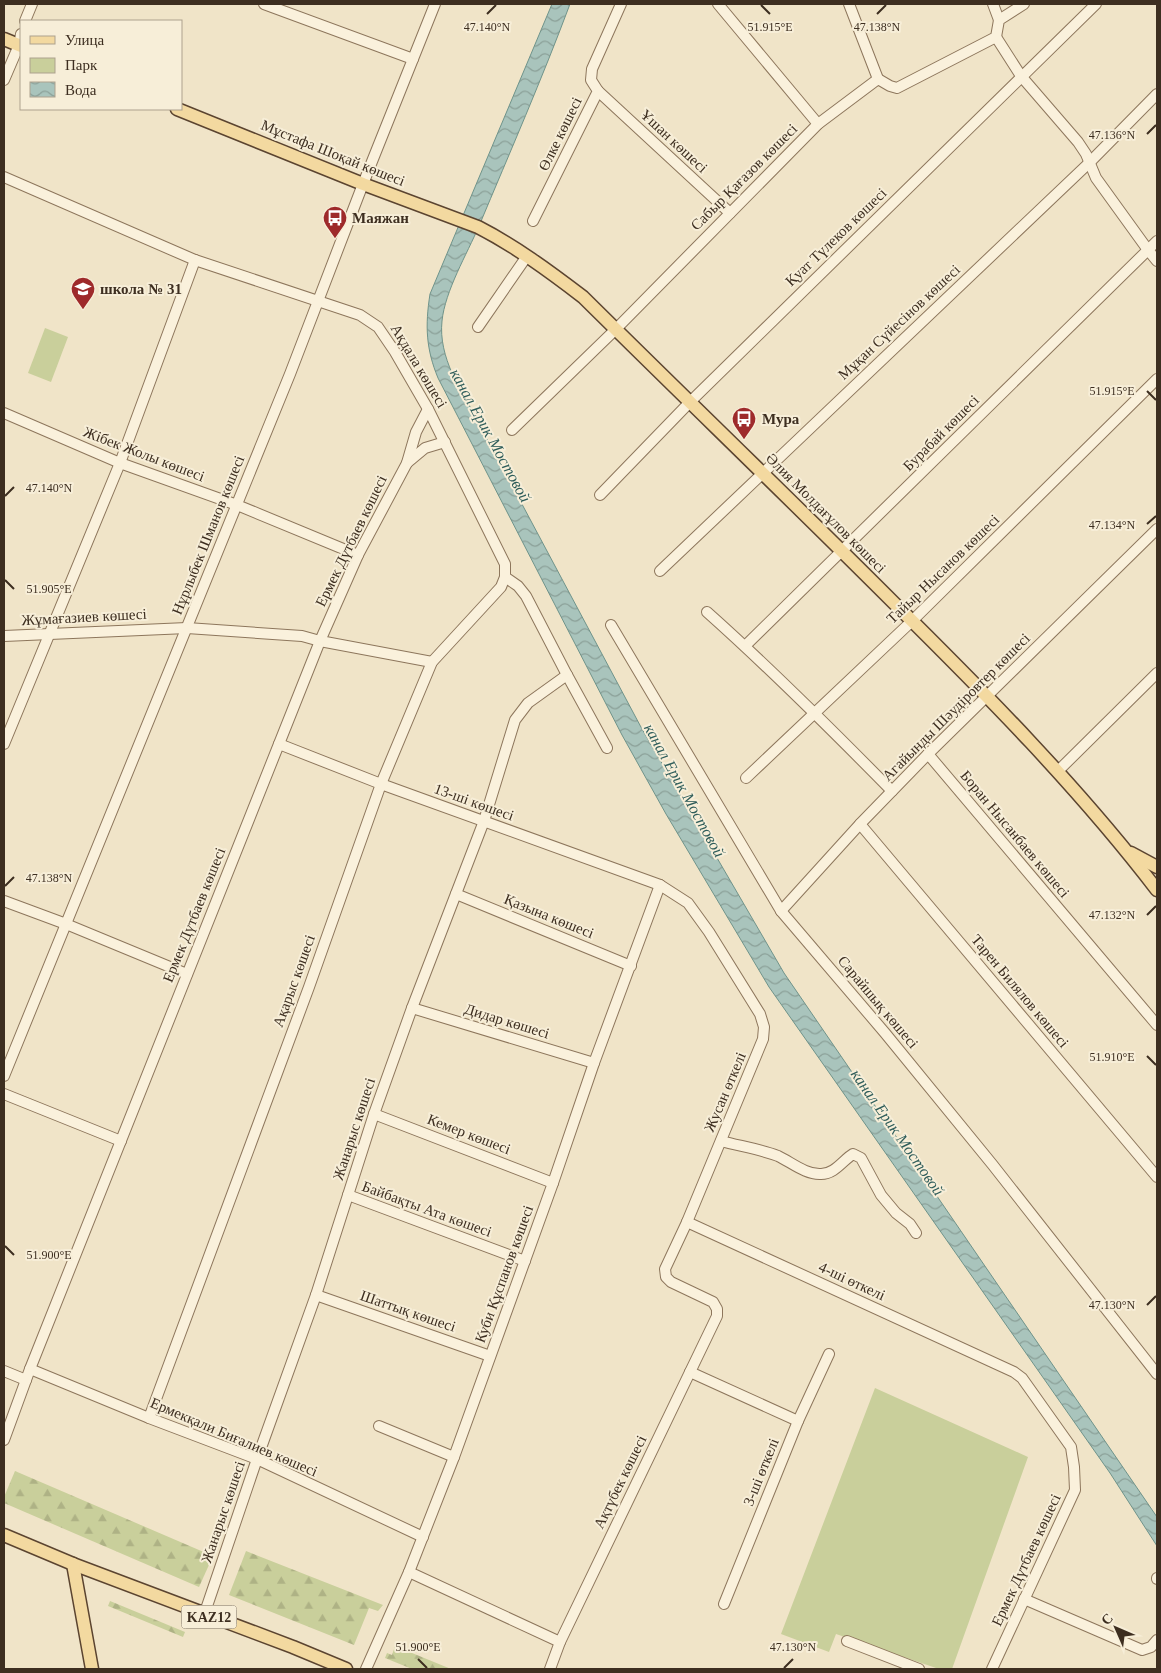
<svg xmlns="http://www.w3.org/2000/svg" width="1161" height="1673" viewBox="0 0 1161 1673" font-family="'Times New Roman',serif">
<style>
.green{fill:#c9cf9b}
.forest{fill:url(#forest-firs)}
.water{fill:url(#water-waves);stroke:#6f938a}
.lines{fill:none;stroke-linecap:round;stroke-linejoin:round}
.minor-casing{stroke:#8d765c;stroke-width:12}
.major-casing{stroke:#5b4430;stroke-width:15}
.minor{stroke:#faf1dc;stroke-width:10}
.major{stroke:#f3d9a0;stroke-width:12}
.ticks{fill:none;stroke:#3d2e20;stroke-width:2}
.labels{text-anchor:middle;stroke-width:4;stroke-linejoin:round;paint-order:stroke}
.shield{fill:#f7eed8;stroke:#756857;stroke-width:1}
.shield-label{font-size:14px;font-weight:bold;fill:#3d2e20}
.street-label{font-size:15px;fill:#3d2e20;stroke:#f7eed8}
.poi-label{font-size:15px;font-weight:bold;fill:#3d2e20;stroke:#f7eed8;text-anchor:start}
.water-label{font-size:16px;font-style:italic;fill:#2f5d5a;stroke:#f7eed8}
.ticks-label{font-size:12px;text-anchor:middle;fill:#3d2e20;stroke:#f7eed8;stroke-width:4;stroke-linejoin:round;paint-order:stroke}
</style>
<defs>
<pattern id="forest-firs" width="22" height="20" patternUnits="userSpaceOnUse" patternTransform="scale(1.25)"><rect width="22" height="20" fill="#c9cf9b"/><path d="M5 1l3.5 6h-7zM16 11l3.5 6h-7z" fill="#aeb285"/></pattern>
<pattern id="water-waves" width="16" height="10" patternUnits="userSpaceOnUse" patternTransform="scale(1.25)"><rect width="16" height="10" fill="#a9c4bc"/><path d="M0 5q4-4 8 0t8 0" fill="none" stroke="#8ba098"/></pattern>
</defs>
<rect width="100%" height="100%" fill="#f0e4c8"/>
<g class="green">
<polygon points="45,328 68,337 51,382 28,373"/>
<polygon points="875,1388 1028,1457 952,1669 939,1669 836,1634 829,1652 781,1634"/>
</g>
<g class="forest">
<polygon points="15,1471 213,1556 199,1587 4,1503 4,1497"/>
<polygon points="246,1551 383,1605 378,1611 369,1608 354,1645 229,1595"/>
<polygon points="110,1601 185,1632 183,1637 108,1606"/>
<polygon points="395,1646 451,1669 412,1669 385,1658 387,1653 392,1655"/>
</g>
<path class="water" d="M552,4H570C542,79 510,152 479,226C467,254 445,291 442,321C440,339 445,357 452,373L642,729L784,973L1157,1517V1546L1110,1473L769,987L666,814L622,735L438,378C426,349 425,326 430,294Z"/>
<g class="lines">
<defs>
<g id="minor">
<polyline points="264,4 413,59"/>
<polyline points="718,4 818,124"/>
<polyline points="849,4 878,79"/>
<polyline points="993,4 999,20"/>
<polyline points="25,21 32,4"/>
<polyline points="996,37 1021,76 1078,142 1086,154 1096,178 1148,250 1157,261"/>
<polyline points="4,80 19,45 21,34"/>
<polyline points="598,91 730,213"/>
<polyline points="4,177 195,260 360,315 378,327 395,352 428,409 505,564 505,577 518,586 526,596 567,675 607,748"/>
<polyline points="533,221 598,91 591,80 592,69 621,4"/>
<polyline points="478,327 527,256"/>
<polyline points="4,413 120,463 237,505 358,555"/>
<polyline points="512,430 616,329 818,124 878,79 890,86 897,88 996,37 999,20 1024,4"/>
<polyline points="407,463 425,448 445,442"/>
<polyline points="600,495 690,402 1096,4"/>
<polyline points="660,571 1089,163 1157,94"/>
<path d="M707,612C771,669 832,730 892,791"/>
<polyline points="611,625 781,911 885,1033 992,1164 1157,1374"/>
<polyline points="4,636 187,628 302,636 320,641 432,662"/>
<polyline points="745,646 1157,241"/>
<polyline points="4,744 120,463 195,260"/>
<polyline points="279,744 381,784 660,885 688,903 709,932 760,1014 764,1027 763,1039 687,1222 665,1269 666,1277 671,1282 713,1302 717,1309 717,1316 560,1642 550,1669"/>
<polyline points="928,754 1157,1025"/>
<polyline points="1058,771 1157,673"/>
<polyline points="746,778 912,621 1157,379"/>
<polyline points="860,824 1157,1177"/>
<polyline points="456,894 631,966"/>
<polyline points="4,901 66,924 187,974"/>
<polyline points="781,911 860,824 928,754 1157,529"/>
<polyline points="412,1008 594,1063"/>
<polyline points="4,1076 290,374 363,184 435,4"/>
<polyline points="4,1094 121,1141"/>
<polyline points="374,1114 553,1183"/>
<path d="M721,1141C739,1146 760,1149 778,1156C791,1162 806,1175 821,1174C835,1174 843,1160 853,1154L861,1158L881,1195L896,1213L910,1224L916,1233"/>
<polyline points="348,1195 525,1261"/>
<polyline points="687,1222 1014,1372 1022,1378 1071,1447 1074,1467 1075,1490 992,1669"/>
<polyline points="316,1295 490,1356"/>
<polyline points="30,1369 149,1418 257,1459 423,1537"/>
<polyline points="4,1371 26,1380"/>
<polyline points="690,1372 798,1421"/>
<polyline points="149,1418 309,987 381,784 432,662 501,587 505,577"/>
<polyline points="379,1426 454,1457"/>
<polyline points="4,1440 30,1369 320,641 358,555 407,463 416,432 428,409"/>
<polyline points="409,1572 560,1642"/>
<polyline points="1157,1578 1157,1579"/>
<polyline points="1024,1599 1142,1650 1151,1647 1157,1640"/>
<polyline points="724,1604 798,1421 829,1354"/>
<polyline points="204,1615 257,1459 316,1295 374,1114 412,1008 484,821 515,720 528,703 567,675"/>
<polyline points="847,1641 919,1669"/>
<polyline points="366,1669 409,1572 454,1457 553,1183 594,1063 660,885"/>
</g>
<g id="major">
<polyline points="4,39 21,46"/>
<path d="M177,109L363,184L478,227C515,246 549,271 583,297C686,399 791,500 894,603C986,694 1078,787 1157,890"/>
<polyline points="1131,853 1157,867"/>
<polyline points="4,1535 73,1564 293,1647 346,1669"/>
<polyline points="73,1564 92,1669"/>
</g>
</defs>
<use href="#minor" class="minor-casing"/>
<use href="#major" class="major-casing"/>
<use href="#minor" class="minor"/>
<use href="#major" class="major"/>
</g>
<path class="ticks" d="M761,5L770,14M487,14L496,5M877,14L886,5M1147,134L1156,125M1147,391L1156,400M5,496L14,487M1147,524L1156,516M5,580L14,589M5,886L14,877M1147,915L1156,906M1147,1056L1156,1065M5,1246L14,1255M1147,1305L1156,1296M418,1659L427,1668M784,1668L793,1659"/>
<defs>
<symbol id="bus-pin" viewBox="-11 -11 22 30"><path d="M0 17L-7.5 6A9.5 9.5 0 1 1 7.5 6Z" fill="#9e2a2b" stroke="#f7eed8"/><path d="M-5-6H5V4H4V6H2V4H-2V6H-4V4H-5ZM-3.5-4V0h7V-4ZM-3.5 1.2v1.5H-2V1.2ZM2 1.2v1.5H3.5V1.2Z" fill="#fff"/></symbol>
<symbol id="school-pin" viewBox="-11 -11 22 30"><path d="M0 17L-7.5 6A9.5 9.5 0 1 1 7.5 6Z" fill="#9e2a2b" stroke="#f7eed8"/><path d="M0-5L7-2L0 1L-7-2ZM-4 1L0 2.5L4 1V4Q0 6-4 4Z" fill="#fff"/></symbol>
</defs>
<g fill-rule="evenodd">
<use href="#bus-pin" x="321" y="204" width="28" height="38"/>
<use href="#school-pin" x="69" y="275" width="28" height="38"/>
<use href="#bus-pin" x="730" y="405" width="28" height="38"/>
</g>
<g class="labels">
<rect class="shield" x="181.5" y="1605.5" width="55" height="23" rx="4"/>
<g class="shield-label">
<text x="209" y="1622">KAZ12</text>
</g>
<g class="street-label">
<text transform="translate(560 134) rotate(-64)" y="5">Өлке көшесі</text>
<text transform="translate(674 141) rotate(43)" y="5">Ұшан көшесі</text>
<text transform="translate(333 153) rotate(22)" y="5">Мұстафа Шоқай көшесi</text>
<text transform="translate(744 177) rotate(-45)" y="5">Сабыр Қағазов көшесі</text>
<text transform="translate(836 237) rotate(-44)" y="5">Қуат Түлеков көшесі</text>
<text transform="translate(899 322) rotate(-43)" y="5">Мұқан Сүйесінов көшесі</text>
<text transform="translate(419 366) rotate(59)" y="5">Ақдала көшесі</text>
<text transform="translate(941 433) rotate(-45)" y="5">Бурабай көшесi</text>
<text transform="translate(144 454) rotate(21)" y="5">Жібек Жолы көшесі</text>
<text transform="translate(826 513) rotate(45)" y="5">Әлия Молдағұлов көшесі</text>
<text transform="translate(208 535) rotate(-68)" y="5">Нұрлыбек Шманов көшесі</text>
<text transform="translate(351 541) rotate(-64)" y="5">Ермек Дүтбаев көшесi</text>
<text transform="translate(943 569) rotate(-44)" y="5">Тайыр Нысанов көшесi</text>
<text transform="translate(84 617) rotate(-3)" y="5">Жұмағазиев көшесі</text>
<text transform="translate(956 707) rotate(-45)" y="5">Агайынды Шәудіровтер көшесi</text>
<text transform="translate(474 802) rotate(20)" y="5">13-ші көшесi</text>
<text transform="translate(1015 834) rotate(50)" y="5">Боран Нысанбаев көшесі</text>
<text transform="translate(194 915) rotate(-68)" y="5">Ермек Дүтбаев көшесi</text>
<text transform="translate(549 916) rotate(22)" y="5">Қазына көшесі</text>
<text transform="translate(294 981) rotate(-70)" y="5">Ақарыс көшесi</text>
<text transform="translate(1020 991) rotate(50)" y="5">Тарен Билялов көшесі</text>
<text transform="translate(878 1002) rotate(50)" y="5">Сарайшық көшесі</text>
<text transform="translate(507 1021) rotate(17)" y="5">Дидар көшесі</text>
<text transform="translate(725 1092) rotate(-67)" y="5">Жусан өткелі</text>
<text transform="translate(354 1129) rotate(-72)" y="5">Жанарыс көшесі</text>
<text transform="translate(469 1134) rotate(21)" y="5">Кемер көшесі</text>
<text transform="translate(427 1209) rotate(20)" y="5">Байбақты Ата көшесі</text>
<text transform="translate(504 1274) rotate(-70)" y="5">Куби Құспанов көшесi</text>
<text transform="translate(852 1281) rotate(25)" y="5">4-шi өткелi</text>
<text transform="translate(408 1311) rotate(19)" y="5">Шаттық көшесі</text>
<text transform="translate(234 1437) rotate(23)" y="5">Ермекқали Биғалиев көшесі</text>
<text transform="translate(761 1472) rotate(-68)" y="5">3-шi өткелi</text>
<text transform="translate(620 1482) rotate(-64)" y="5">Ақтүбек көшесi</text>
<text transform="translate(223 1512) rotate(-71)" y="5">Жанарыс көшесі</text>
<text transform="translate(1026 1560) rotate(-65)" y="5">Ермек Дүтбаев көшесi</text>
</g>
<g class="poi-label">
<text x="352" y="223">Маяжан</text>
<text x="100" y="294">школа № 31</text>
<text x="762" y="424">Мура</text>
</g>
<g class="water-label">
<text transform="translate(491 435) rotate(61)" y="6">канал Ерик Мостовой</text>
<text transform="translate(685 790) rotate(61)" y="6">канал Ерик Мостовой</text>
<text transform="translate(898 1132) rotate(55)" y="6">канал Ерик Мостовой</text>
</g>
</g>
<g class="ticks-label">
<text x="770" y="31">51.915°E</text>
<text x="877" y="31">47.138°N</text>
<text x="487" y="31">47.140°N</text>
<text x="1112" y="139">47.136°N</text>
<text x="1112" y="395">51.915°E</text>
<text x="49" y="492">47.140°N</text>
<text x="1112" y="529">47.134°N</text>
<text x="49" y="593">51.905°E</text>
<text x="49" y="882">47.138°N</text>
<text x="1112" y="919">47.132°N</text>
<text x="1112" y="1061">51.910°E</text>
<text x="49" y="1259">51.900°E</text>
<text x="1112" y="1309">47.130°N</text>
<text x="418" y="1651">51.900°E</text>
<text x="793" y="1651">47.130°N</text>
</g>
<rect width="1161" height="1673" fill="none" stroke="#3d2e20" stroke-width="10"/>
<rect x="20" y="20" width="162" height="90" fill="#f7eed8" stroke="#ada18e"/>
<rect x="30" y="36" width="25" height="8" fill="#f3d9a0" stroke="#ada18e"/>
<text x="65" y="45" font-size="15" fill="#3d2e20">Улица</text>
<rect x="30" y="58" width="25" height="15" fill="#c9cf9b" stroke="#ada18e"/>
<text x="65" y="70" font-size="15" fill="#3d2e20">Парк</text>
<rect x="30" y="82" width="25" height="15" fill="url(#water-waves)" stroke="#ada18e"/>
<text x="65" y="95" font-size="15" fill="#3d2e20">Вода</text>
<g transform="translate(1116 1628) rotate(315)" stroke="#f7eed8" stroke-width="4" paint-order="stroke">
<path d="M0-4L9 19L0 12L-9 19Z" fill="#3d2e20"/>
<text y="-8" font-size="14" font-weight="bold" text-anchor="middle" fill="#3d2e20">С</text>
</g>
</svg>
